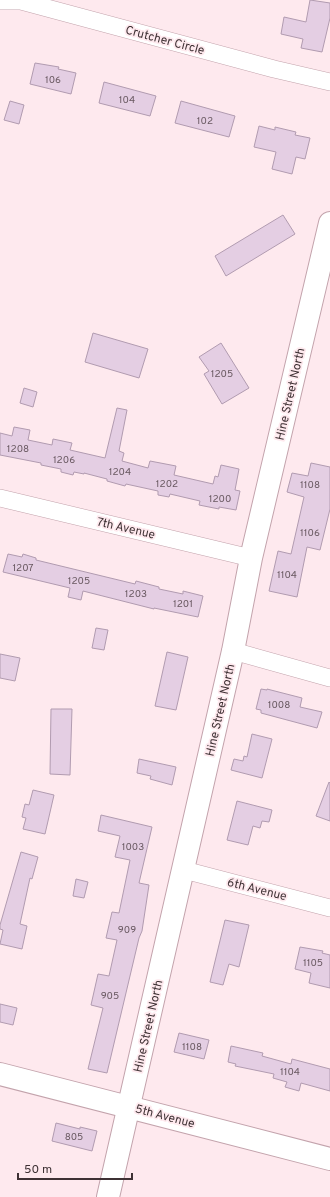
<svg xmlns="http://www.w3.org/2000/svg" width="330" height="1197" viewBox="0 0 330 1197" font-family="Overpass,sans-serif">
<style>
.building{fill:#e4cee3;stroke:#b19bb0}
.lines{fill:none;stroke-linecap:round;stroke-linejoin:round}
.street-casing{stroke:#c3a3ac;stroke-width:18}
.secondary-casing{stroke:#c3a3ac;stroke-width:24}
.street{stroke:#fff;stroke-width:17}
.secondary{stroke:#fff;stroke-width:22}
.labels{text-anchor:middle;stroke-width:3.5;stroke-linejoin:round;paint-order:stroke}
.number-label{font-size:10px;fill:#685860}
.street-label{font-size:12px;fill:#3e3134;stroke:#fee9ee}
</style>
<rect width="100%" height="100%" fill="#fee9ee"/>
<g class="building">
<polygon points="310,0 330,3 330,18 322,52 301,48 303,39 281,34 284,17 306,22"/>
<polygon points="35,63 59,67 58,69 76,73 71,94 30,84"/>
<polygon points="104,82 156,96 150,116 99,103"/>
<polygon points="10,101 24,105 19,124 4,120"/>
<polygon points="181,101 235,116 229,137 175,123"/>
<polygon points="259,126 275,130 275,127 296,132 295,135 310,138 305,159 296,157 292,174 272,169 276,152 254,147"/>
<polygon points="283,215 295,234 226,276 215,256"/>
<polygon points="93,333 148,349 139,378 85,362"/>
<polygon points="221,343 249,388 222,404 204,374 209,371 199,357"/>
<polygon points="24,388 37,392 33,407 20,403"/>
<polygon points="117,408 127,410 119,451 124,453 122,461 148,468 150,461 176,466 174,475 213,484 215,476 218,477 221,465 239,469 235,490 240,491 236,510 219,507 219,509 199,505 200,501 170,494 169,497 158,495 158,491 126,484 125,486 107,481 107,479 84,473 84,474 74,472 73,475 61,472 61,469 41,465 41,463 0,455 0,433 12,436 14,427 30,430 28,440 52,445 53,439 72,443 70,450 105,458"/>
<polygon points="311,463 330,467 330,509 320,550 307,547 297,597 269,591 278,551 291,554 304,497 287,492 292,473 308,476"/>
<polygon points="8,554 22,557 23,554 36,558 36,560 135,584 136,581 159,587 159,589 183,594 183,591 203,596 198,617 154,608 154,609 83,591 81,600 68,597 70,588 3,572"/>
<polygon points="96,628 108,630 104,650 92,648"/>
<polygon points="167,652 188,657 176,710 155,706"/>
<polygon points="0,654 20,658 15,681 0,678"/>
<polygon points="261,689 267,690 267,689 302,698 300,707 322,712 317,728 261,713 261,710 256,709"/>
<polygon points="51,709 72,709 70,775 50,774"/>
<polygon points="252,734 272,739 262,778 231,770 234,759 243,761 244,756 247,757"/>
<polygon points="139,759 176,767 172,785 150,779 151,776 137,773"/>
<polygon points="329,782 330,783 330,821 316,816"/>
<polygon points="33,790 54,795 45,834 23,829 26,818 22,817 25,804 29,805"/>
<polygon points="237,801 272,810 269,822 262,821 260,828 253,826 248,845 227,840"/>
<polygon points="101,815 152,827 139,883 149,885 142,931 139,938 107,1073 88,1069 103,1008 91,1005 98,974 109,976 117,940 106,938 112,912 119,913 130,860 115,857 120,836 98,831"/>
<polygon points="21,852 38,857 32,879 30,878 20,924 27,926 22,949 0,944 3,930 0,929 0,925"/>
<polygon points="76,879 88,882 84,898 73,896"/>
<polygon points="225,920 249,925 239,967 229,964 223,985 210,982"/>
<polygon points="300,947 323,951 322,953 330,955 330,988 309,983 311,973 295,969"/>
<polygon points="0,1004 17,1008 13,1025 0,1022"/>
<polygon points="179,1033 209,1040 204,1059 174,1052"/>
<polygon points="231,1046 263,1053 262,1056 291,1064 292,1059 330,1069 330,1091 301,1083 299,1091 285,1087 287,1082 273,1078 274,1074 235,1066 236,1064 228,1062"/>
<polygon points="56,1123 80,1129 80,1127 97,1131 92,1151 52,1141"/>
</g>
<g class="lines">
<defs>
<g id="street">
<polyline points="0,1 21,1 274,69 330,82"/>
<polyline points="0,498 251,558"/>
<polyline points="233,651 330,678"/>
<polyline points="184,870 330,908"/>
</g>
<g id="secondary">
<polyline points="0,1074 330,1159"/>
<polyline points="108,1197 233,651 251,558 330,223"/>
</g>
</defs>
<use href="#street" class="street-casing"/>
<use href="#secondary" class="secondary-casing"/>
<use href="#street" class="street"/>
<use href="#secondary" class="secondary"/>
</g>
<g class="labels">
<g class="number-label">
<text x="53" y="83">106</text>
<text x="127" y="103">104</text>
<text x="205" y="124">102</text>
<text x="222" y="377">1205</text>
<text x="18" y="452">1208</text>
<text x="64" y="463">1206</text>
<text x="120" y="475">1204</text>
<text x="167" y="487">1202</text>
<text x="310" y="488">1108</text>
<text x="220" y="502">1200</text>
<text x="310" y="536">1106</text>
<text x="23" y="571">1207</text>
<text x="287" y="578">1104</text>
<text x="79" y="584">1205</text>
<text x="136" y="597">1203</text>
<text x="183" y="607">1201</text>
<text x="279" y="708">1008</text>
<text x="133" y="850">1003</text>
<text x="127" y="933">909</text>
<text x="313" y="966">1105</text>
<text x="110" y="999">905</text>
<text x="192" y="1050">1108</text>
<text x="290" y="1075">1104</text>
<text x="74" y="1140">805</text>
</g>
<g class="street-label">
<text transform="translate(165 40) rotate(15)" y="4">Crutcher Circle</text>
<text transform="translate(290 394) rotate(-77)" y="4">Hine Street North</text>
<text transform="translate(126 528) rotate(13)" y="4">7th Avenue</text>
<text transform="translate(220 710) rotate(-77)" y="4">Hine Street North</text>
<text transform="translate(257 889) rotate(14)" y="4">6th Avenue</text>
<text transform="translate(148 1026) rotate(-77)" y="4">Hine Street North</text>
<text transform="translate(165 1116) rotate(15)" y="4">5th Avenue</text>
</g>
</g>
<path d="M18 1173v6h114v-6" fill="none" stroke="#3e3134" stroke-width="2"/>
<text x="24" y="1173" font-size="12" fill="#3e3134" stroke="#fee9ee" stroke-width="3" paint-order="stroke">50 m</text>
</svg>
